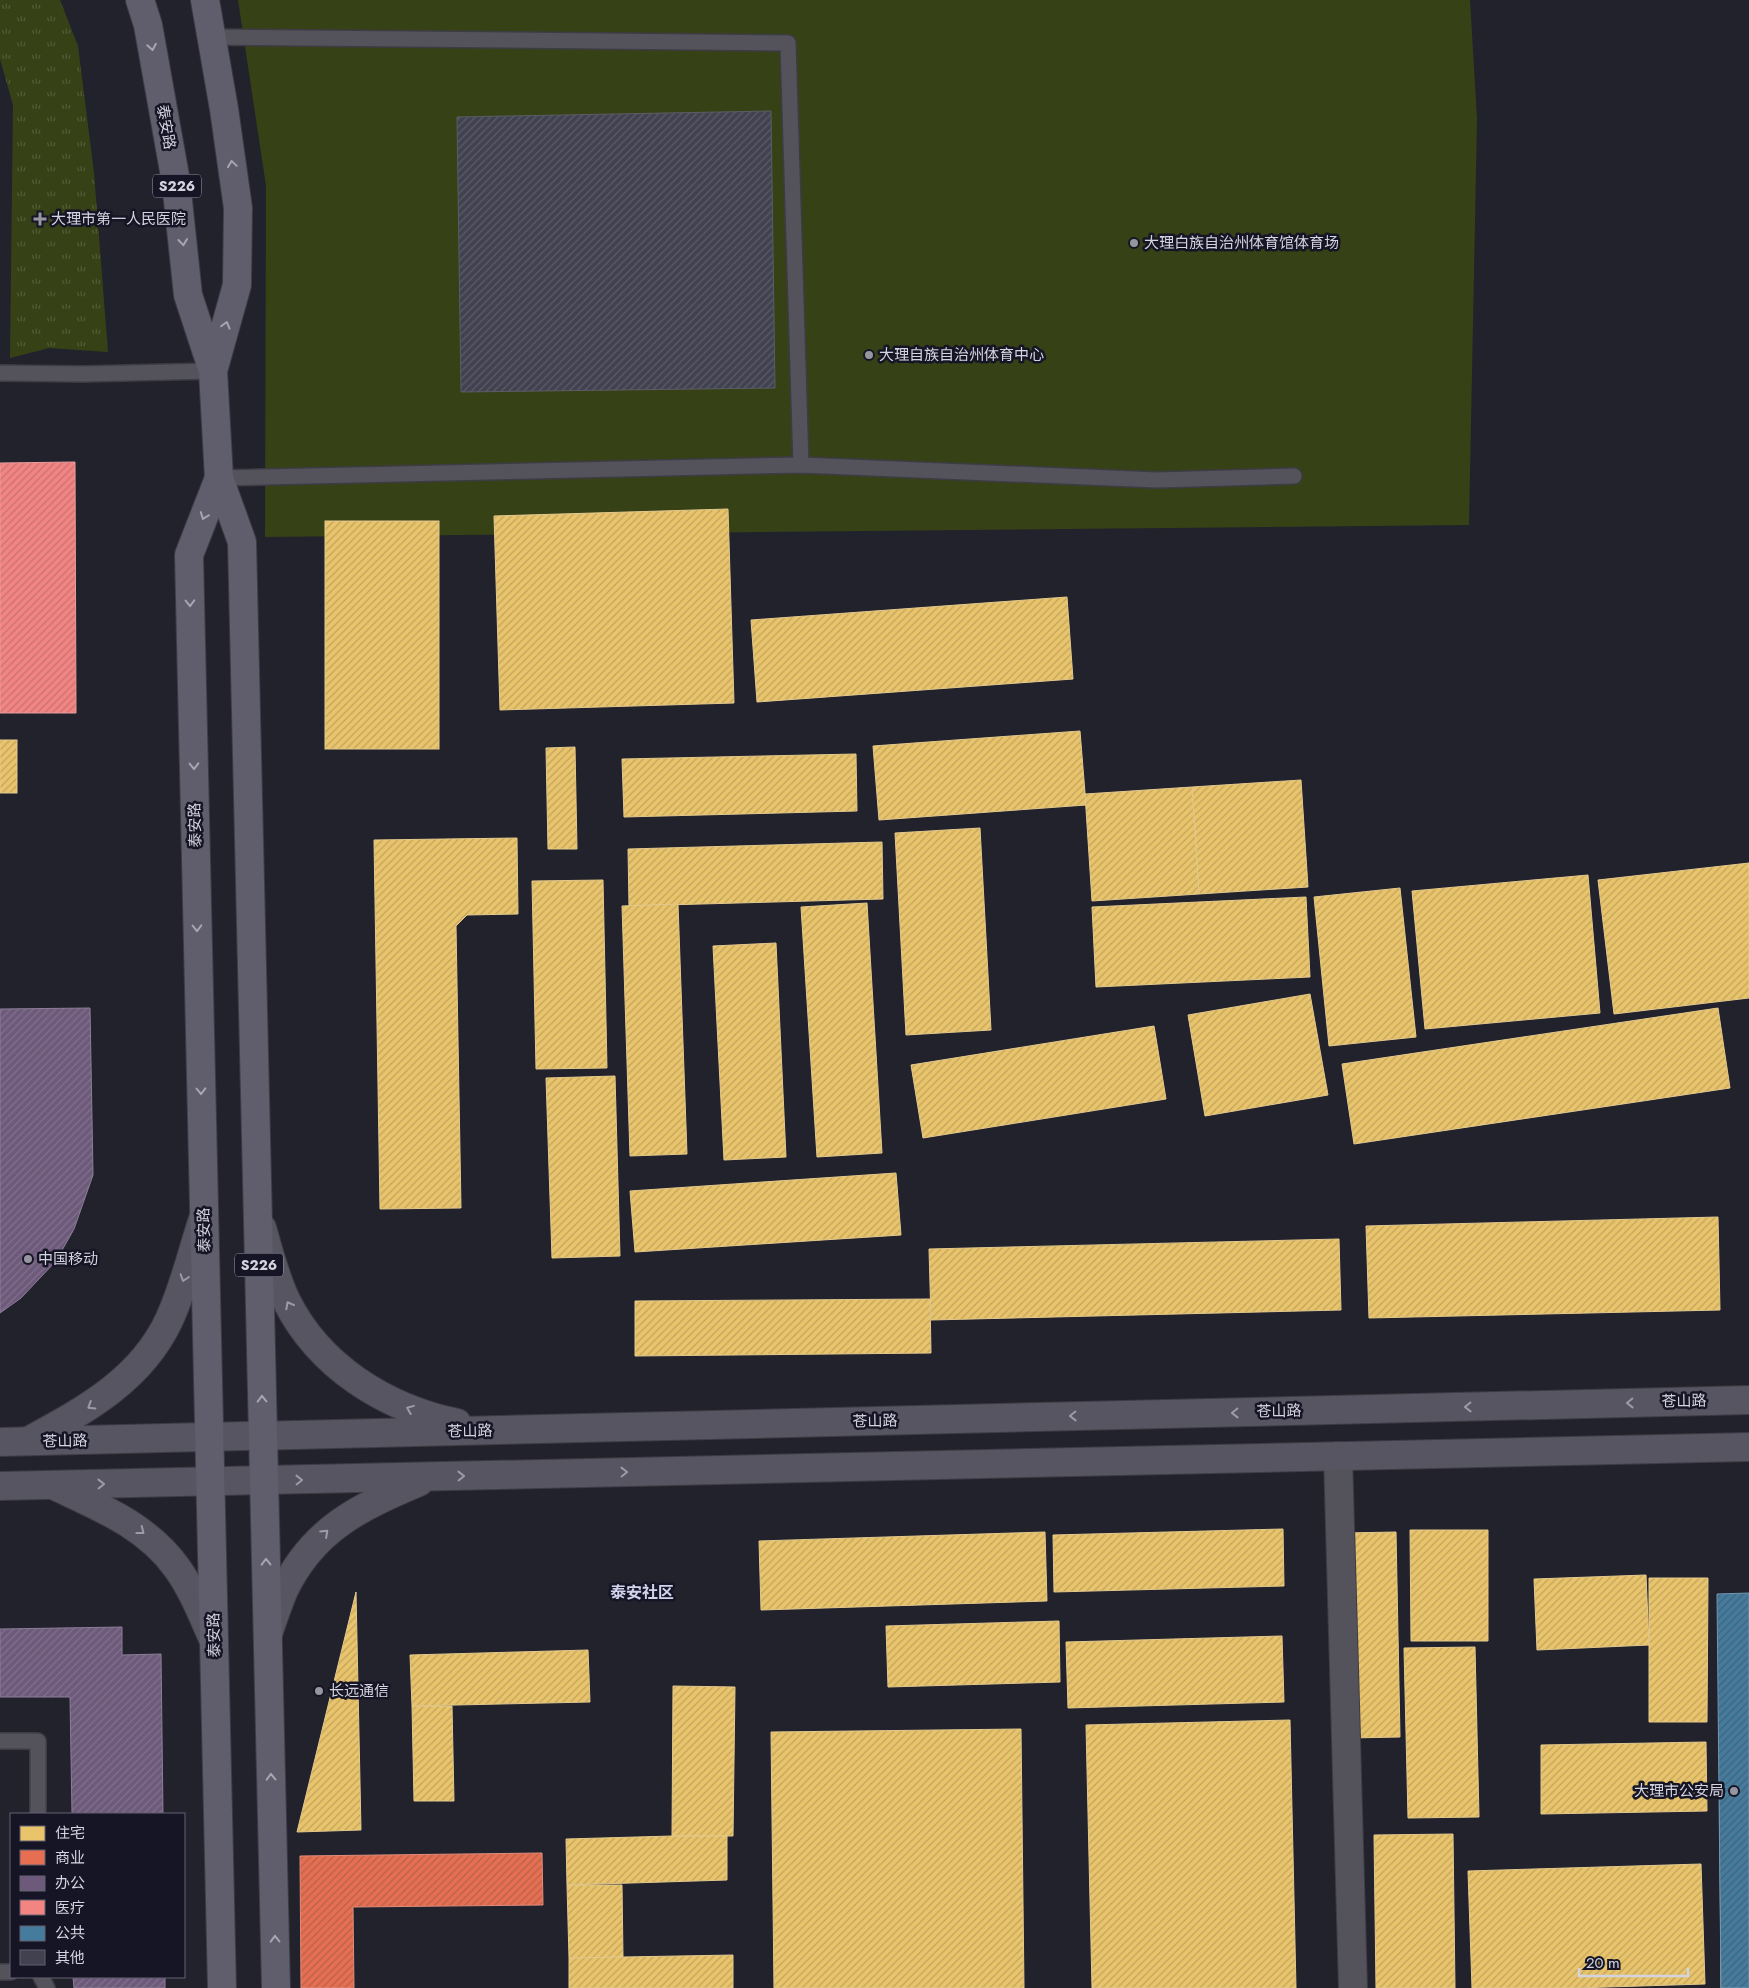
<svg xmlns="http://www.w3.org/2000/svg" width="1749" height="1988" viewBox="0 0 1749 1988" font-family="Jost,'Noto Sans SC',sans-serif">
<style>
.grass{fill:url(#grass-tufts)}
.pitch{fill:#364116}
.homes{fill:url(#homes-hatch);stroke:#e3c98d}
.shops{fill:url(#shops-hatch);stroke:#e18d7c}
.offices{fill:url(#offices-hatch);stroke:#8c7e99}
.health{fill:url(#health-hatch);stroke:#e99c9e}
.public{fill:url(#public-hatch);stroke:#7096b1}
.building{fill:url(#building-hatch);stroke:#5c5c65}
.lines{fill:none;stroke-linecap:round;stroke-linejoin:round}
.service-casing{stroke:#3d3c45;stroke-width:18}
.minor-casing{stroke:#3d3c45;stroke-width:30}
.secondary-casing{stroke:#3d3c45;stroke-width:30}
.primary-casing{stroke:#3d3c45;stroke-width:30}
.service{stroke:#54535c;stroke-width:15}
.minor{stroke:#54535c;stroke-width:28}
.secondary{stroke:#575561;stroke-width:28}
.primary{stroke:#605e6d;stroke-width:28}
.oneway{stroke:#a6a5b2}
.oneway2{stroke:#9c9ba7}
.poi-dot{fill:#9696a1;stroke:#161526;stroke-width:2}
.labels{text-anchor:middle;stroke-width:5;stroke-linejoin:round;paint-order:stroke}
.shield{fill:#161526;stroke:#9b9ba8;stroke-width:1}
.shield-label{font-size:14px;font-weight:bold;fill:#d4d4e0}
.street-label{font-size:15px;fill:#d4d4e0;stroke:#161526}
.poi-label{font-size:15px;fill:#d4d4e0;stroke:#161526;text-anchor:start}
.neighbourhood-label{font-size:16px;font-weight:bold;fill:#d4d3ed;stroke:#161526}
</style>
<defs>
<pattern id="grass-tufts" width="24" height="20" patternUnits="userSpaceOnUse" patternTransform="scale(1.25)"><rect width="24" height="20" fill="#364116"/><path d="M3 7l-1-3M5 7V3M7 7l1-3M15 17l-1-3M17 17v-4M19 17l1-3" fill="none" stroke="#525c38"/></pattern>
<pattern id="homes-hatch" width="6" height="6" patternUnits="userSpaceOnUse" patternTransform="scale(1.25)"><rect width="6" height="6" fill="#e9c46a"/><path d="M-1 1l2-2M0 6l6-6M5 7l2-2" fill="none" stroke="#bfa360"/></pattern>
<pattern id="shops-hatch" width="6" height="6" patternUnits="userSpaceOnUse" patternTransform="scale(1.25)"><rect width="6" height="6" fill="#e76f51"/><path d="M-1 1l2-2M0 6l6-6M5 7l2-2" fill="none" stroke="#b5614d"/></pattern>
<pattern id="offices-hatch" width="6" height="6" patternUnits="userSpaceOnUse" patternTransform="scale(1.25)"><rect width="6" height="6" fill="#6d597a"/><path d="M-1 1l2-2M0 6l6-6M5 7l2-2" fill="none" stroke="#81708d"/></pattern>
<pattern id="health-hatch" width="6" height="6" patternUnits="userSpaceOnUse" patternTransform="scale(1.25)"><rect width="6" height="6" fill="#f28482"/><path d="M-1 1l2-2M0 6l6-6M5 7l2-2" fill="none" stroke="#c67372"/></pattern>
<pattern id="public-hatch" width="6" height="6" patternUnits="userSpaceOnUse" patternTransform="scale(1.25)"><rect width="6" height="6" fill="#457b9d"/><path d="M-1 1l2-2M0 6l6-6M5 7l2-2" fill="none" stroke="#436379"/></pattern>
<pattern id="building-hatch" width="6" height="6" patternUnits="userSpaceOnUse" patternTransform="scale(1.25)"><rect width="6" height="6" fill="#424150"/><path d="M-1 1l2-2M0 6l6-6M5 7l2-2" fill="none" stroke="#5c5c69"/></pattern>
</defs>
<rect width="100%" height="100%" fill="#22222c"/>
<polygon class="grass" points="0,0 60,0 78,46 94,173 108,352 49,348 10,358 13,105 0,59"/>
<polygon class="pitch" points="238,0 1470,0 1477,119 1469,525 265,537 266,186"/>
<g class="homes">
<polygon points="728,509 734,703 500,710 494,516"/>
<rect x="325" y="521" width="114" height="228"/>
<polygon points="1067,597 1073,679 757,702 751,620"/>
<polygon points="1080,731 1086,805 879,820 873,746"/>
<rect x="0" y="740" width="17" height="53"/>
<polygon points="575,747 577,849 548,849 546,748"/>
<polygon points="856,754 857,811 624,817 622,759"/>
<polygon points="1301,780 1308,887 1199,894 1192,787"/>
<polygon points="1192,787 1199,894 1092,901 1085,794"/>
<polygon points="980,828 991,1030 906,1035 895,833"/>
<polygon points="517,838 518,914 467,915 456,926 461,1208 380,1209 374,840"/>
<polygon points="882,842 883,899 629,906 628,849"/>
<polygon points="1749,863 1749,998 1614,1014 1598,880"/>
<polygon points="1588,875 1600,1013 1425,1029 1412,891"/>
<polygon points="603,880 607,1068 536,1069 532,881"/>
<polygon points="1400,888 1416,1037 1329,1046 1314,897"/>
<polygon points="1306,897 1310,977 1096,987 1092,907"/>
<polygon points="867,903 882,1153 817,1157 801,907"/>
<polygon points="678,904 687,1154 630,1156 622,906"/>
<polygon points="776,943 786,1157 724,1160 713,946"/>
<polygon points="1310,994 1328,1095 1205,1116 1188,1015"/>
<polygon points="1718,1008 1730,1088 1354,1144 1342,1064"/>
<polygon points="1154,1026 1166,1099 923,1138 911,1065"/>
<polygon points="615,1076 620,1256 552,1258 546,1078"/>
<polygon points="896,1173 901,1235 635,1252 630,1191"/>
<polygon points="1718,1217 1720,1310 1369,1318 1366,1226"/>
<polygon points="1339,1239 1341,1310 931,1320 929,1249"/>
<polygon points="930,1299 931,1353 635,1356 635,1301"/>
<polygon points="1283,1529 1284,1586 1054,1592 1053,1535"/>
<polygon points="1410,1530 1488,1530 1488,1641 1411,1641"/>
<polygon points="1045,1532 1047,1601 761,1610 759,1541"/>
<polygon points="1396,1532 1400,1737 1350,1738 1345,1533"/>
<polygon points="1646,1575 1649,1645 1537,1650 1534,1579"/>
<polygon points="1649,1578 1708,1578 1707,1722 1649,1722"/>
<polygon points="356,1592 361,1830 297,1832"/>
<polygon points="1736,1597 1749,1597 1749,1680 1737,1680"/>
<polygon points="1059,1621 1060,1682 888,1687 886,1626"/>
<polygon points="1282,1636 1284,1702 1068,1708 1066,1642"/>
<polygon points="1475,1647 1479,1817 1408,1818 1404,1648"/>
<polygon points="588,1650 590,1702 412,1706 410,1655"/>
<polygon points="673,1686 735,1687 733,1836 672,1836"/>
<polygon points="412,1706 452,1706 454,1801 414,1801"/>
<polygon points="1719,1716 1749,1716 1749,1988 1721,1988"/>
<polygon points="1290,1720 1296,1988 1092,1988 1086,1725"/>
<polygon points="1021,1729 1024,1988 774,1988 771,1732"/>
<polygon points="1706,1742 1707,1811 1541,1814 1541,1745"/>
<polygon points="1453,1834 1455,1988 1376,1988 1374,1835"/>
<polygon points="672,1836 727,1836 727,1880 567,1885 566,1839"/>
<polygon points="1701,1864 1705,1984 1576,1988 1472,1988 1468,1871"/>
<polygon points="567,1885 622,1885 623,1957 569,1958"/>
<polygon points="733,1955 733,1988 569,1988 569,1958"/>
</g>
<polygon class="shops" points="542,1853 543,1905 353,1907 354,1988 301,1988 300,1856"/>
<g class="offices">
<polygon points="90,1008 93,1175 74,1229 56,1261 21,1298 0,1313 0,1009"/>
<polygon points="122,1627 122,1655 161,1654 163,1814 72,1814 70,1697 0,1697 0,1629"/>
<polygon points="73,1977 165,1977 165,1988 74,1988"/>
</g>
<polygon class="health" points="75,462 76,713 0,713 0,463"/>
<polygon class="public" points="1749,1593 1749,1988 1721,1988 1717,1594"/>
<polygon class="building" points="771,111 775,388 461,392 457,117"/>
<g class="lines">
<defs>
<g id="service">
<polyline points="212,37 788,43 801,465"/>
<polyline points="0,373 83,374 213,371"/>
<polyline points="219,478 801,465 1157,480 1294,476"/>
<polyline points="0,1741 38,1741 38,1814"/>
<polyline points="0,1972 11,1972"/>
<polyline points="41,1977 47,1988"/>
</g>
<polyline id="minor" points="1338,1456 1353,1988"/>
<g id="secondary">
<path d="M262,1228C269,1252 275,1277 286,1300C319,1367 386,1408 457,1423"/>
<path d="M30,1440C85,1410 141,1380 169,1320C184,1288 192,1252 203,1219"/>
<polyline points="0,1442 1749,1400"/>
<polyline points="0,1486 1749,1447"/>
<path d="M57,1487C102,1508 148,1527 177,1568C193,1590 203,1617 214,1641"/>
<path d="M268,1634C273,1619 278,1604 284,1590C313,1529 360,1507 419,1482"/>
</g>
<g id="primary">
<polyline points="140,0 148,25 176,182 188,295 213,371 219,478 242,542 276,1988"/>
<polyline points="205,0 224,109 238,208 237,285 213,371"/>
<polyline points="219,478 189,555 222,1988"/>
</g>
</defs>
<use href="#service" class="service-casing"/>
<use href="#minor" class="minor-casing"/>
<use href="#secondary" class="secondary-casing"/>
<use href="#primary" class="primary-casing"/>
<use href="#service" class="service"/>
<use href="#minor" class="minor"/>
<use href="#secondary" class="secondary"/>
<use href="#primary" class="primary"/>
</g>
<defs><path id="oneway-chevron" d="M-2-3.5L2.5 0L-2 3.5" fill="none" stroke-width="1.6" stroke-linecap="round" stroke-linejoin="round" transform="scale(1.25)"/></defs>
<g class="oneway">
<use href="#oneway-chevron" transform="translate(152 47) rotate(80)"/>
<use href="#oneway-chevron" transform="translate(232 164) rotate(-98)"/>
<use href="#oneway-chevron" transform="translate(183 242) rotate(84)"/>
<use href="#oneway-chevron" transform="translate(226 325) rotate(-74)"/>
<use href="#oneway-chevron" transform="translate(204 516) rotate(111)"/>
<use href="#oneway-chevron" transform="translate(190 603) rotate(89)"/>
<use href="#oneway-chevron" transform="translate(194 766) rotate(89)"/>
<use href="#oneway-chevron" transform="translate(197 928) rotate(89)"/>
<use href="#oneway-chevron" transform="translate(201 1091) rotate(89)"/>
<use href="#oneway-chevron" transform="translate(262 1399) rotate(-91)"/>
<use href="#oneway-chevron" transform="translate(266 1562) rotate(-91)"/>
<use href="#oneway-chevron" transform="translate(271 1777) rotate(-91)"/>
<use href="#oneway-chevron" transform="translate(275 1939) rotate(-91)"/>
</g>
<g class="oneway2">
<use href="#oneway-chevron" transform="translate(184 1278) rotate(108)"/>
<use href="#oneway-chevron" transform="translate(289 1305) rotate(-118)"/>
<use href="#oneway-chevron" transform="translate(1630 1403) rotate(179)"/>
<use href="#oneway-chevron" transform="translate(91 1406) rotate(148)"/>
<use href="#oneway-chevron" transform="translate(1468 1407) rotate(179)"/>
<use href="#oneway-chevron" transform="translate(410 1409) rotate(-158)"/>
<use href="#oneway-chevron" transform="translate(1235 1413) rotate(179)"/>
<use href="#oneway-chevron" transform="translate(1073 1416) rotate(179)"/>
<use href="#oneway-chevron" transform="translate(624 1472) rotate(-1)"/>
<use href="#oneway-chevron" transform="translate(461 1476) rotate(-1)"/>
<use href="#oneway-chevron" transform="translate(299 1480) rotate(-1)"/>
<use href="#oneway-chevron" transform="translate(101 1484) rotate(-1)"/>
<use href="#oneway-chevron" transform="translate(141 1531) rotate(38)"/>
<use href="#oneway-chevron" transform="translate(325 1533) rotate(-43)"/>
</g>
<g class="poi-dot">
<path d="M37.5 211.5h5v5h5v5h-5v5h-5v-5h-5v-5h5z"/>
<circle cx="1134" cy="243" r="5"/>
<circle cx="869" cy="355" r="5"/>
<circle cx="28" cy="1259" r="5"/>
<circle cx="319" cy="1691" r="5"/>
<circle cx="1734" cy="1791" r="5"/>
</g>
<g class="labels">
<g class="shield">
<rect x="153" y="174.5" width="48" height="23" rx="4"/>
<rect x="235" y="1253.5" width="48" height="23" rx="4"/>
</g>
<g class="shield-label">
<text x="177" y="191">S226</text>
<text x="259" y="1270">S226</text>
</g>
<g class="street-label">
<text transform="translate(166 127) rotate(80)" y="5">泰安路</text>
<text transform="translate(195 825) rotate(-91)" y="5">泰安路</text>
<text transform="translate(204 1230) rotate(-91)" y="5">泰安路</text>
<text transform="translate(1684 1401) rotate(-1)" y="5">苍山路</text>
<text transform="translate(1279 1411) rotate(-1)" y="5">苍山路</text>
<text transform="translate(875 1421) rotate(-1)" y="5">苍山路</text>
<text transform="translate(470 1431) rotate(-1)" y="5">苍山路</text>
<text transform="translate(65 1441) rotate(-1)" y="5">苍山路</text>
<text transform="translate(214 1635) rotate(-91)" y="5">泰安路</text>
</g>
<g class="poi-label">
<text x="51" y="224">大理市第一人民医院</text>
<text x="1144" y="248">大理白族自治州体育馆体育场</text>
<text x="879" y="360">大理自族自治州体育中心</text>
<text x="38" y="1264">中国移动</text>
<text x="329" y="1696">长远通信</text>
<text x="1724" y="1796" text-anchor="end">大理市公安局</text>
</g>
<g class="neighbourhood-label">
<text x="642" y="1598">泰安社区</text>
</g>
</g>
<rect x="10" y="1813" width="175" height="165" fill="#161526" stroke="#626170"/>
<rect x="20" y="1826" width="25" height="15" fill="#e9c46a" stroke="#626170"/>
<text x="55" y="1838" font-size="15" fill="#d4d4e0">住宅</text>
<rect x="20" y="1850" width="25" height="15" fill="#e76f51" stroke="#626170"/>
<text x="55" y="1863" font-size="15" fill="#d4d4e0">商业</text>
<rect x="20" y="1876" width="25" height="15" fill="#6d597a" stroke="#626170"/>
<text x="55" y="1888" font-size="15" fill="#d4d4e0">办公</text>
<rect x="20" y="1900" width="25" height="15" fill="#f28482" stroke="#626170"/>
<text x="55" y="1913" font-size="15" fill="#d4d4e0">医疗</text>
<rect x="20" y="1926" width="25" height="15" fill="#457b9d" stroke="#626170"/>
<text x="55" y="1938" font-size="15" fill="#d4d4e0">公共</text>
<rect x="20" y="1950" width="25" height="15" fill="#424150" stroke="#626170"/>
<text x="55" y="1963" font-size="15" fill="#d4d4e0">其他</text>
<path d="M1579 1968v8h109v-8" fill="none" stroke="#d4d4e0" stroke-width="2.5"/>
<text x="1586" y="1968" font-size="15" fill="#d4d4e0" stroke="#161526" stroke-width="4" paint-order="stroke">20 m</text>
</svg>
